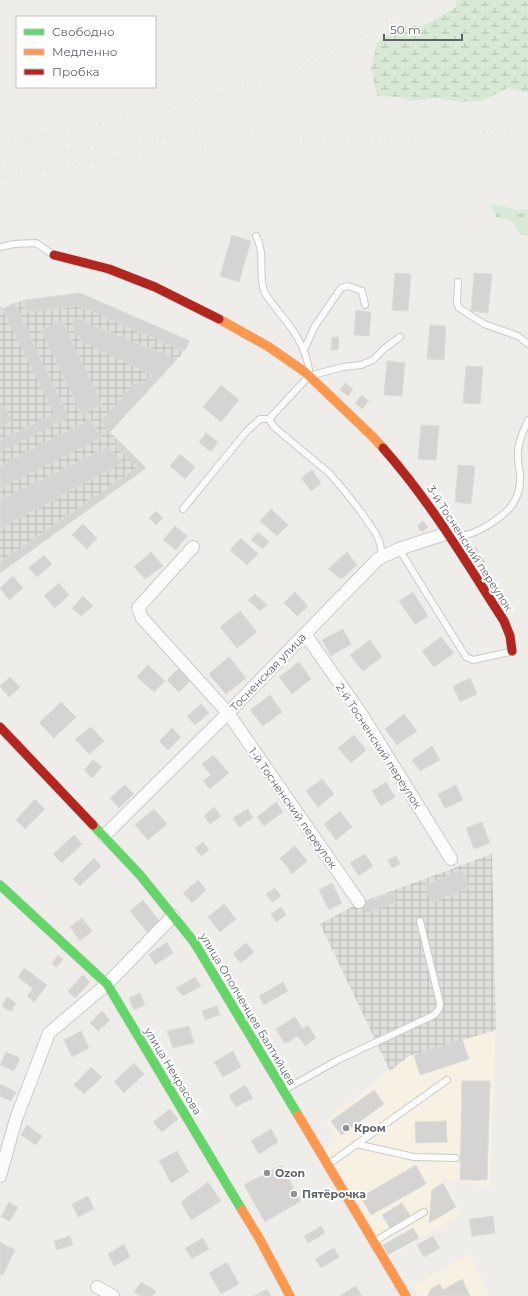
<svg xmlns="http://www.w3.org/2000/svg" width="528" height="1296" viewBox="0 0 528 1296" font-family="Montserrat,sans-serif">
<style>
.commercial{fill:#f7f1e3}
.industrial{fill:url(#industrial-grid)}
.grass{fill:url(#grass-tufts)}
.wetland{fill:url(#wetland-marsh)}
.building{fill:#d5d4d2;stroke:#dedcd8}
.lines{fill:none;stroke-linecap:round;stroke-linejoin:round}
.lane-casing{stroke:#cacaca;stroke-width:8}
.street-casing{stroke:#cacaca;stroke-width:14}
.fast-casing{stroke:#cbcbcb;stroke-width:10}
.slow-casing{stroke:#cbcbcb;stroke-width:10}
.jam-casing{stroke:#cbcbcb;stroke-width:10}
.lane{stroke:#fdfcfc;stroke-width:6}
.street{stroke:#fdfcfc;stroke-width:12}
.fast{stroke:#63d668;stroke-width:9}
.slow{stroke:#ff974d;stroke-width:9}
.jam{stroke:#b3261e;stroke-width:9}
.rail{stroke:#e3e4e3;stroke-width:3;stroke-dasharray:1 5;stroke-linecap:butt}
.poi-dot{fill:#919395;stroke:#fff;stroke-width:1.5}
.labels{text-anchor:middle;stroke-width:4;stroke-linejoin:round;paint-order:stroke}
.street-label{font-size:11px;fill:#5e6368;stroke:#fff}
.poi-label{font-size:11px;font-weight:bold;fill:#5e6368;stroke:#fff;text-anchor:start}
</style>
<defs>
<pattern id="industrial-grid" width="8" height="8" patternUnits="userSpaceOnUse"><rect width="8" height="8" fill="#e0deda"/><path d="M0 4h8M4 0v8" fill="none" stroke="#b9b8b5"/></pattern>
<pattern id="grass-tufts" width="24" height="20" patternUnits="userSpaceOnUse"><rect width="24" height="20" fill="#d8ead5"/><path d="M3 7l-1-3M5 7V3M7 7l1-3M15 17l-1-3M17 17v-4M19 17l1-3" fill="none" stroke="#b2c1b1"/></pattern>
<pattern id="wetland-marsh" width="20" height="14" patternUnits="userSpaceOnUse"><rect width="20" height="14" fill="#d8ead5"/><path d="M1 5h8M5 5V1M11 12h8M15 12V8" fill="none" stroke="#b2c1b1"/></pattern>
</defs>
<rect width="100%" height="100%" fill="#efede9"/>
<g class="commercial">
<polygon points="496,1030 490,1187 441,1179 446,1183 462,1214 390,1257 325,1150 337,1141 325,1121 409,1056"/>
<polygon points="470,1254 489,1296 418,1296 412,1286"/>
</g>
<g class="industrial">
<polygon points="80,293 190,341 180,356 110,432 146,468 0,573 0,306 2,309 14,303 25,300"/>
<polygon points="492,854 496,1030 409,1056 390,1071 320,924 359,903"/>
</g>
<polygon class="grass" points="491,204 519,210 528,209 528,236 520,234 511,220 496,217"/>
<polygon class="wetland" points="457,0 528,0 528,93 507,88 482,101 461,102 436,98 411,101 399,97 377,96 371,69 377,43 396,26 422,26 455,8"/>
<g class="building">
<polygon points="232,235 251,241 239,282 220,276"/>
<polygon points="395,273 411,274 408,311 392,310"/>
<polygon points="474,273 492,274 488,313 471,311"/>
<polygon points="80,293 190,341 184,351 79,306 26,312 25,300"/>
<polygon points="14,303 69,417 0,452 0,440 55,414 2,309"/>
<polygon points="356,310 371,312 369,336 354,335"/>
<polygon points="75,318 177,359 110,432 101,421 135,383 145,382 153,375 82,342 73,328"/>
<polygon points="62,320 102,405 81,414 41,330"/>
<polygon points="430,325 446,326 444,360 427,359"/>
<polygon points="332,337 339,337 338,350 331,350"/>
<polygon points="387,361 405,363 402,396 384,395"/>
<polygon points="466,366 483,367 480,404 463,403"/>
<polygon points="345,383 353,389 348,396 340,390"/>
<polygon points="221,385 239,400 221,422 203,407"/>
<polygon points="362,395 369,401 362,409 355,403"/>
<polygon points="4,405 12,421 0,427 0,407"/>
<polygon points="91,419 101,438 0,488 0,466"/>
<polygon points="421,425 439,426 436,460 418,459"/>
<polygon points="206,433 218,442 211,452 199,442"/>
<polygon points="119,441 146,468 0,573 0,562 138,467 115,446"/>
<polygon points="108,447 123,463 0,528 0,500"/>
<polygon points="180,454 195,467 185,479 170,466"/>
<polygon points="458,465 475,466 471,504 455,502"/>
<polygon points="312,470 321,483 311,491 301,478"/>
<polygon points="271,509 288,525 277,536 260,521"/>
<polygon points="156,511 163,518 156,525 149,518"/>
<polygon points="423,521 428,527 422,532 417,526"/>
<polygon points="83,524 97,538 87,549 72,535"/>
<polygon points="175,526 187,536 176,550 163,540"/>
<polygon points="258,532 269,542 263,549 251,540"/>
<polygon points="241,538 258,554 247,565 230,550"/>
<polygon points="475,546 485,562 478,567 468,550"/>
<polygon points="151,552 163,566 145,579 134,567"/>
<polygon points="347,552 357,565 341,579 328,569"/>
<polygon points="44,555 52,564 37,577 29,568"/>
<polygon points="13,576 23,588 9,600 0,588"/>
<polygon points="59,583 69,595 55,608 44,596"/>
<polygon points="295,592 308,606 297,616 284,603"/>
<polygon points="413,592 428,616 415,624 399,601"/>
<polygon points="255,594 267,605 260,611 248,600"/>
<polygon points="83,596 93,606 81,616 72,608"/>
<polygon points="240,611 257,632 237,648 220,627"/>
<polygon points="343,629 351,644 331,656 322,640"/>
<polygon points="441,637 454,653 434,667 422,651"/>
<polygon points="370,640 382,657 363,671 350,655"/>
<polygon points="229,657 246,678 226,694 209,674"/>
<polygon points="299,662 311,679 292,694 279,677"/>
<polygon points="148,665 165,681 154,692 137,677"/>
<polygon points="179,668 191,680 179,692 167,680"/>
<polygon points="10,677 20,687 9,697 0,686"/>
<polygon points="470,678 477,694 460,702 453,686"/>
<polygon points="270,695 282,712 263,726 250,710"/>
<polygon points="61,702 76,717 54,738 39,723"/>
<polygon points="201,704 209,713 195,725 187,716"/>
<polygon points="404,714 417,731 397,745 385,729"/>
<polygon points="91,727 104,741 89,754 75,739"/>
<polygon points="172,728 181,737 168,750 159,741"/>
<polygon points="354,735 366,750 351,763 338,748"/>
<polygon points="432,746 440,760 420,771 412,760"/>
<polygon points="213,755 229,773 210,789 203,781 211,775 202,764"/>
<polygon points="93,760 102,767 92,778 84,770"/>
<polygon points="322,779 334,794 318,807 306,791"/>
<polygon points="386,782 395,797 381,806 372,791"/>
<polygon points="125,785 134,794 119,808 110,798"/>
<polygon points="456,785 463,800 445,808 438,794"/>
<polygon points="35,799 45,809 25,829 16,820"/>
<polygon points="276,802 283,812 264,826 257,817"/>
<polygon points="214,807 221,816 210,824 204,816"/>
<polygon points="154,809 167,824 148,840 135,825"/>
<polygon points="248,809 253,818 239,827 233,818"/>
<polygon points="340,811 352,827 336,840 324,824"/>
<polygon points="482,822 490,843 474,849 466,828"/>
<polygon points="74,835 82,844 62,863 53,854"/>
<polygon points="203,842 209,850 201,856 195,848"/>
<polygon points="295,846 307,861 292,874 280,858"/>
<polygon points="365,854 373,866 359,876 350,863"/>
<polygon points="396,856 400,864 392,868 388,860"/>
<polygon points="94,858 101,866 80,886 73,879"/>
<polygon points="462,870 469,888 432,902 425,885"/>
<polygon points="198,880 206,890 192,903 183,893"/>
<polygon points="332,883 342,903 329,910 319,890"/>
<polygon points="275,888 281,896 272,902 266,894"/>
<polygon points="393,893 396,902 366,913 363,903"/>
<polygon points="143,900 160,922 147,932 130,911"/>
<polygon points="224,904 236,919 220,932 208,917"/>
<polygon points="281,907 286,915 276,922 271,914"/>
<polygon points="82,918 92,931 80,941 70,927"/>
<polygon points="167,942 173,953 155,965 149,954"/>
<polygon points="246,943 254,952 241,963 233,954"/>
<polygon points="58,955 63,959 57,967 52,964"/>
<polygon points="24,968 47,985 34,1002 27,996 33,989 18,977"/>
<polygon points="83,975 90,982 75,998 68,991"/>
<polygon points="195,977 201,986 183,996 176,988"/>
<polygon points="283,982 288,991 264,1005 259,996"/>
<polygon points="140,993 145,1005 134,1010 129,998"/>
<polygon points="7,997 16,1003 11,1012 2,1006"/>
<polygon points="217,1006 220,1015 205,1020 202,1011"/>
<polygon points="102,1011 110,1020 98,1031 90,1023"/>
<polygon points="295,1017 303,1029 308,1025 316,1038 305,1046 298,1036 285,1044 276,1029"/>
<polygon points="189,1026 194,1043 173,1048 167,1031"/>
<polygon points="81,1031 89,1048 72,1057 64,1040"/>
<polygon points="462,1039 469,1059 420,1075 414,1055"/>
<polygon points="233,1051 241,1067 223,1077 214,1062"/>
<polygon points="6,1052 20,1058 14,1071 0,1065"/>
<polygon points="134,1063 144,1074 124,1093 114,1082"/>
<polygon points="91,1067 102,1077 84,1094 74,1085"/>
<polygon points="462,1081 490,1081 487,1180 460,1180"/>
<polygon points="0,1084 16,1092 11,1101 0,1096"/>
<polygon points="245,1085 253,1098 236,1107 229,1096"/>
<polygon points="374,1090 384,1104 341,1135 331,1121"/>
<polygon points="170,1109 178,1119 162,1132 153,1122"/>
<polygon points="446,1121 447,1142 416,1143 415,1122"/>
<polygon points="27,1125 42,1136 36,1145 21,1135"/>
<polygon points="271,1129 278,1142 259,1154 251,1141"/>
<polygon points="177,1151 189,1172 171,1183 159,1161"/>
<polygon points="281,1165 301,1201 265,1222 244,1185"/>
<polygon points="416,1165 426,1184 371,1215 361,1197"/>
<polygon points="208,1182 221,1201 191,1220 181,1202"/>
<polygon points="443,1183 456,1207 429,1223 432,1190"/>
<polygon points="88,1196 94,1209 78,1217 72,1204"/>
<polygon points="9,1202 18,1207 10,1221 1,1217"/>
<polygon points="402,1203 410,1215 390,1228 382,1215"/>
<polygon points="493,1216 495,1233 472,1236 469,1219"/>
<polygon points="321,1226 325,1233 308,1243 304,1236"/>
<polygon points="413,1228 419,1238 388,1255 383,1245"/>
<polygon points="70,1236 73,1245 57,1250 54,1241"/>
<polygon points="433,1236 440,1248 424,1257 417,1245"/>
<polygon points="203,1238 209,1249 192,1259 185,1248"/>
<polygon points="0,1242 15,1250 3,1275 0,1274"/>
<polygon points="124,1244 130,1257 114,1266 108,1254"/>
<polygon points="334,1248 339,1257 321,1268 315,1259"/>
<polygon points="227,1262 239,1284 221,1294 209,1273"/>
<polygon points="462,1279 470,1296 428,1296 430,1290 439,1284 443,1290"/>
<polygon points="141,1282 156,1291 152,1296 140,1296 134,1292"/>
<polygon points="356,1286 362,1296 340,1296"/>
<polygon points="267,1289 271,1296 254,1296"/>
</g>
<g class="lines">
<defs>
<g id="lane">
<path d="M256,236C266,255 258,272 264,291C267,298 274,305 278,311C293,329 306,347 309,370"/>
<polyline points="0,247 14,244 36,243 52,254"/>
<polyline points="458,282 457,303 459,308 484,324 518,336 528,344"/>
<polyline points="304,350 315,326 341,288 348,286 362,291 365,305"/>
<polyline points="269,419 274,427 329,473 343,489 361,512 376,534 380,543 382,557"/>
<polyline points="183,509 246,432 260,419 269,419 309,376 343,367 361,365 373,360 385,348 400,337"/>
<path d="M453,535C464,537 475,533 485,527C507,514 522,501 520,474C519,466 517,459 518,452C518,441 524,430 528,420"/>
<polyline points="399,549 466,657 473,660 510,652"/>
<polyline points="284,1090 338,1060 434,1015 439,1009 440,1003 420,921"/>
<polyline points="356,1144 414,1157 456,1158"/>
<polyline points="329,1164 447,1080"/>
<polyline points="375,1241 424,1212"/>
</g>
<g id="street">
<polyline points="193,547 138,608 142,618 228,713 359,902"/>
<polyline points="305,634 362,715 451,859"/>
<polyline points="104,836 228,713 378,559 399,549 448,533"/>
<polyline points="0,1176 16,1119 49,1033 107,984 173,916"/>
<polyline points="97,1287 113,1296"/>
</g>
<g id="fast">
<polyline points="93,825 140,875 194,942 298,1115"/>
<polyline points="0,885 107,984 242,1210"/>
</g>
<g id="slow">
<polyline points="219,319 269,347 305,372 372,436 383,448"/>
<polyline points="298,1115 406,1296"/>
<polyline points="242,1210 259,1238 290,1296"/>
</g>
<g id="jam">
<polyline points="54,255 109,269 155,287 219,319"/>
<path d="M383,448C430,501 466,562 504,621L510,636L512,651"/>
<polyline points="0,727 93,825"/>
</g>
</defs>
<use href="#lane" class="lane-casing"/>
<use href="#street" class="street-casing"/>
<use href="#fast" class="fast-casing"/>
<use href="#slow" class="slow-casing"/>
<use href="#jam" class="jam-casing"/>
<use href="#lane" class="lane"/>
<use href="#street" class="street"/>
<use href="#fast" class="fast"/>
<use href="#slow" class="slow"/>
<use href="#jam" class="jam"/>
<g class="rail">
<path d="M0,145C142,112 296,96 412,0"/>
<path d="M0,164C118,140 241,126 361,128C417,128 472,131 528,134"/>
<path d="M0,178C92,160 186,146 280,143C363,140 445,143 528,147"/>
</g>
</g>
<g class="poi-dot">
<circle cx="346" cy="1128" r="4"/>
<circle cx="267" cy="1173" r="4"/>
<circle cx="294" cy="1194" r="4"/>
</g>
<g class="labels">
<g class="street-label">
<text transform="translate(470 548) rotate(57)" y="4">3-й Тосненский переулок</text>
<text transform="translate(268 672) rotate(-46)" y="4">Тосненская улица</text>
<text transform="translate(379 746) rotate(57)" y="4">2-й Тосненский переулок</text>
<text transform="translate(293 808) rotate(55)" y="4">1-й Тосненский переулок</text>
<text transform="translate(248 1009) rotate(59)" y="4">улица Ополченцев Балтийцев</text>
<text transform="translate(173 1071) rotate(59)" y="4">улица Некрасова</text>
</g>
<g class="poi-label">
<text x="354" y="1132">Кром</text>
<text x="275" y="1177">Ozon</text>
<text x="302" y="1198">Пятёрочка</text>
</g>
</g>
<rect x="16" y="16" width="140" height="72" fill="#ffffff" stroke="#bfc1c3"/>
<rect x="24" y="29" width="20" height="6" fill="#63d668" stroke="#bfc1c3"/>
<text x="52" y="36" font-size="12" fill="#5e6368">Свободно</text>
<rect x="24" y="49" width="20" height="6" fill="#ff974d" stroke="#bfc1c3"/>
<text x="52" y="56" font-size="12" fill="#5e6368">Медленно</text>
<rect x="24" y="69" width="20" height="6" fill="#b3261e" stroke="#bfc1c3"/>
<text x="52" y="76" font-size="12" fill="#5e6368">Пробка</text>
<path d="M384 34v6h78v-6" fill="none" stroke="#5e6368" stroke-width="2"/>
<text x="390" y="34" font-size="12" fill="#5e6368" stroke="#ffffff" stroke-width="3" paint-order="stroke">50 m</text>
</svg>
